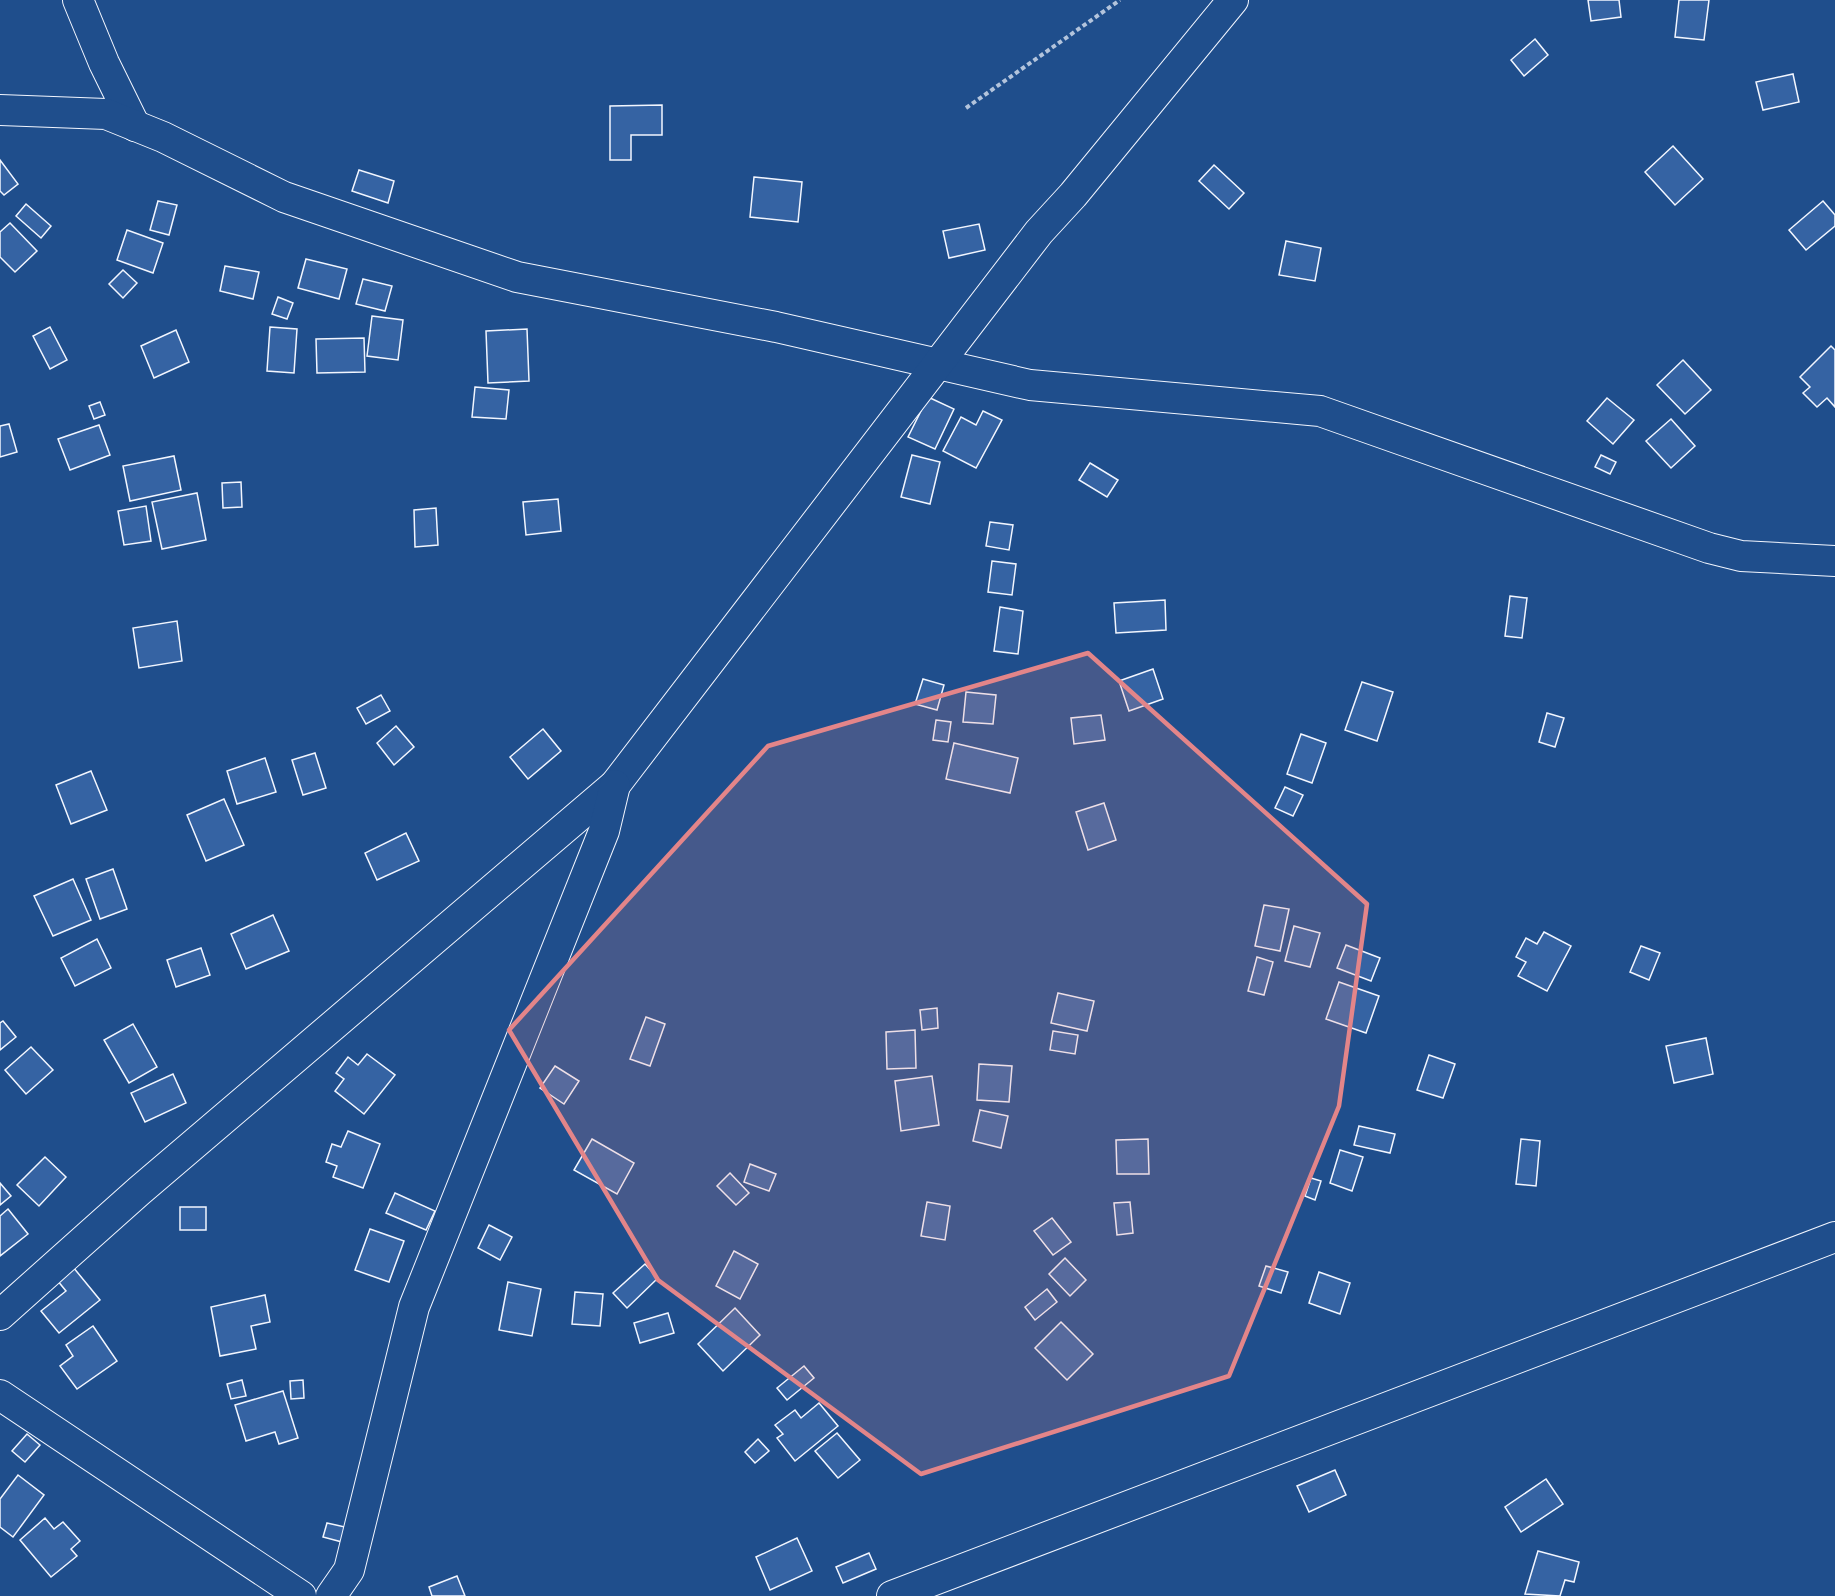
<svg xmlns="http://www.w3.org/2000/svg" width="1835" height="1596" viewBox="0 0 1835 1596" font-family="Cabin,sans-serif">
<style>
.building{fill:#3563a3;stroke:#f2f6ff;stroke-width:1.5}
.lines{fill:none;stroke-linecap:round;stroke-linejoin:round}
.minor-casing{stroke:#f2f6ff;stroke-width:32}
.path{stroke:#b3c4dc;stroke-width:4;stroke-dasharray:4.5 3;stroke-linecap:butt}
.minor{stroke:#1f4e8c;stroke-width:30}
.marked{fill:#e38589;fill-opacity:0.2;stroke:#e38589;stroke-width:4.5;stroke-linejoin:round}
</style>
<rect width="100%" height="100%" fill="#1f4e8c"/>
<g class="building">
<polygon points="1588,0 1619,0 1621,17 1591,21"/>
<polygon points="1679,0 1709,0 1704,40 1675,37"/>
<polygon points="1535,39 1548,55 1524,76 1511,60"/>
<polygon points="1793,74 1799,102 1763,110 1756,82"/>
<polygon points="662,105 662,135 631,135 631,160 610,160 610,106"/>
<polygon points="1673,146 1703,179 1675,205 1645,172"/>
<polygon points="0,160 18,184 4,195 0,191"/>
<polygon points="1214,165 1244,193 1229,209 1199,181"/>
<polygon points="359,170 394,181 388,203 352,191"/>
<polygon points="754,177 802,182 798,222 750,217"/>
<polygon points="158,201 177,205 169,235 150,230"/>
<polygon points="1823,201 1835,215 1835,226 1806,250 1789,230"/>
<polygon points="26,204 51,226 41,238 16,216"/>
<polygon points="10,223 37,251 15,272 0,257 0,232"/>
<polygon points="979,224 985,250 949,258 943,231"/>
<polygon points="127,230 163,243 153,273 117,260"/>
<polygon points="1286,241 1321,248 1315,281 1279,275"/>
<polygon points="306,259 347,269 339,299 298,288"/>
<polygon points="225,266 259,272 253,299 220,291"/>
<polygon points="123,270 137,283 123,298 109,284"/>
<polygon points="363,279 392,286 385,311 356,304"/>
<polygon points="278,297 293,303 287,319 272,314"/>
<polygon points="372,316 403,320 398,360 367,356"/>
<polygon points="50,327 67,360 50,369 33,336"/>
<polygon points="270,327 297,329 294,373 267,371"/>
<polygon points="527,329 529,381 488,383 486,331"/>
<polygon points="176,330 189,362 154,378 141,346"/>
<polygon points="364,338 365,372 317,373 316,339"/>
<polygon points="1831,346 1835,350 1835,407 1827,398 1817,407 1803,393 1810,387 1800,377"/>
<polygon points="1683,360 1711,390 1685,414 1657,385"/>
<polygon points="475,387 509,390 506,419 472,417"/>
<polygon points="928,397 954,409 935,449 908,437"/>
<polygon points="1607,398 1634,420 1613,444 1587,421"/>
<polygon points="100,402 105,415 94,419 89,406"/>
<polygon points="983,411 1002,420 976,468 943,451 961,417 976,425"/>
<polygon points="1671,419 1695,446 1671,468 1646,441"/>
<polygon points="9,424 17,452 0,457 0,426"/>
<polygon points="99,425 110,455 70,470 58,439"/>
<polygon points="912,455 940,462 930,504 901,497"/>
<polygon points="1601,455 1616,462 1610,474 1595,467"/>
<polygon points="174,456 181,490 130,501 123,466"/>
<polygon points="1090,463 1118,480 1107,497 1079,480"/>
<polygon points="241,482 242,507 223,508 222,483"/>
<polygon points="197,493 206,540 162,549 152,502"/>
<polygon points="558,499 561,531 526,535 523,502"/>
<polygon points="146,506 151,541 124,545 118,511"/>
<polygon points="436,508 438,545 415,547 414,510"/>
<polygon points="990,522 1013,525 1009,550 986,546"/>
<polygon points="992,561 1016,564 1012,595 988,592"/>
<polygon points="1510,596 1527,598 1522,638 1505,636"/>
<polygon points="1165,600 1166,630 1116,633 1114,603"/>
<polygon points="1000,607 1023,611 1018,654 994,651"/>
<polygon points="177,621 182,661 139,668 133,628"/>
<polygon points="1153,669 1163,699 1129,711 1119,681"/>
<polygon points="923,679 944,685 937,710 915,704"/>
<polygon points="1362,682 1393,692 1377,741 1345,730"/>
<polygon points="966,692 996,695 993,724 963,722"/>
<polygon points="381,695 390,711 366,724 357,708"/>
<polygon points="1547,713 1564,718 1555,747 1539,742"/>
<polygon points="1101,715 1105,740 1074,744 1071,718"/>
<polygon points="936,720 951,722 948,742 933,740"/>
<polygon points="396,726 414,747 394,765 377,743"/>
<polygon points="543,729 561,751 528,779 510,757"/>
<polygon points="1301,734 1326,743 1312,783 1287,774"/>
<polygon points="954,743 1018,758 1010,793 946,779"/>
<polygon points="315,753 326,788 303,795 292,760"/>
<polygon points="265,758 276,792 237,804 227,771"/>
<polygon points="91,771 107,810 71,824 56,785"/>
<polygon points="1285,787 1303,795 1293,816 1275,808"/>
<polygon points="224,799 244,845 206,861 187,815"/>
<polygon points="1104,803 1116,840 1088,850 1076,812"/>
<polygon points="406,833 419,861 377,880 365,853"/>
<polygon points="113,869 127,909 100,919 86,879"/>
<polygon points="73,879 91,920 53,936 34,896"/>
<polygon points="1264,905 1289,909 1280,951 1255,946"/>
<polygon points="273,915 289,951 246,969 231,934"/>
<polygon points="1294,926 1320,933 1310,967 1285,961"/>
<polygon points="1544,932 1571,946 1547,991 1518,976 1526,962 1516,957 1526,938 1537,944"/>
<polygon points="97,939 111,968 75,986 61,958"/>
<polygon points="1346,945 1380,958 1371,981 1337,968"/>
<polygon points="1641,946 1660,953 1649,980 1630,972"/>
<polygon points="201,948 210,975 176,987 167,960"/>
<polygon points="1257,957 1273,962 1264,995 1248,991"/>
<polygon points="1339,982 1379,996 1366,1033 1326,1019"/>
<polygon points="1058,993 1094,1001 1087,1031 1051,1023"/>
<polygon points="937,1008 938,1028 922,1030 920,1010"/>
<polygon points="646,1017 665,1024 650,1066 630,1059"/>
<polygon points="3,1021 16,1037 0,1050 0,1023"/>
<polygon points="133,1024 157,1067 129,1083 104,1040"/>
<polygon points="915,1030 916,1068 887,1069 886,1032"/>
<polygon points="1053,1031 1078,1035 1075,1054 1050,1050"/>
<polygon points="1706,1038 1713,1074 1674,1083 1666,1046"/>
<polygon points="31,1047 53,1070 26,1094 5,1070"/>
<polygon points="367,1054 395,1075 364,1114 335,1091 344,1079 336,1073 348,1057 358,1065"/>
<polygon points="1429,1055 1455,1064 1443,1098 1417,1090"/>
<polygon points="979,1064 1012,1066 1009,1102 977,1100"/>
<polygon points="555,1066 579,1081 564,1104 540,1088"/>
<polygon points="173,1074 186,1103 145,1122 131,1093"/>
<polygon points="932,1076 939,1125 901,1131 895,1081"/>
<polygon points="980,1110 1008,1116 1001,1148 973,1141"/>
<polygon points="1359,1126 1395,1134 1390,1153 1354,1145"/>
<polygon points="348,1131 380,1144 363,1188 333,1177 337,1166 326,1162 332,1144 341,1147"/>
<polygon points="592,1139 634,1163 617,1194 574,1170"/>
<polygon points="1148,1139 1149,1174 1117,1174 1116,1140"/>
<polygon points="1521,1139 1540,1141 1536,1186 1516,1184"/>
<polygon points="1340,1150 1363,1157 1352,1191 1330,1183"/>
<polygon points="45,1157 66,1177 39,1206 17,1185"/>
<polygon points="750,1164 776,1174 769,1191 744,1182"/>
<polygon points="730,1173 749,1193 736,1205 717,1186"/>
<polygon points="1311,1178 1321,1181 1315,1200 1305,1196"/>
<polygon points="0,1183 11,1196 0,1205"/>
<polygon points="395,1193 435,1211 426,1230 386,1213"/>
<polygon points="927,1202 950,1206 945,1240 921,1236"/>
<polygon points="1130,1202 1133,1233 1117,1235 1114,1203"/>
<rect x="180" y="1207" width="26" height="23"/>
<polygon points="8,1209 28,1234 0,1256 0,1216"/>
<polygon points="1052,1218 1071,1242 1053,1255 1034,1231"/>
<polygon points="489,1225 512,1237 500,1260 478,1248"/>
<polygon points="370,1229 404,1241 389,1282 355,1270"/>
<polygon points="734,1251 758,1264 740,1299 716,1286"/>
<polygon points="1065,1258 1086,1280 1070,1296 1049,1274"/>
<polygon points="645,1264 658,1278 627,1308 613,1293"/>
<polygon points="1266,1266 1288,1272 1281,1293 1259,1286"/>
<polygon points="73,1267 100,1300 59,1333 41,1311 66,1291 57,1280"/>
<polygon points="1319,1272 1350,1283 1340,1314 1309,1303"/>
<polygon points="508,1282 541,1289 532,1336 499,1330"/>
<polygon points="1047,1289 1057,1302 1035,1320 1025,1307"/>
<polygon points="575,1292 603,1294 600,1326 572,1324"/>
<polygon points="265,1295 270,1322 251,1326 256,1349 220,1356 211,1307"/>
<polygon points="735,1308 760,1335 723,1371 698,1344"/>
<polygon points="668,1313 674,1333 640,1343 634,1323"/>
<polygon points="1061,1322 1093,1354 1067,1380 1035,1348"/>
<polygon points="93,1326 117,1361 77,1389 60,1366 73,1356 66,1345"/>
<polygon points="804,1366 814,1378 787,1400 777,1388"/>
<polygon points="242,1380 246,1396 231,1399 227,1384"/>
<polygon points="303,1380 304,1398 291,1399 290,1381"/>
<polygon points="283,1391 298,1438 279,1444 275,1432 246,1441 235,1405"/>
<polygon points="819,1403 838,1426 795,1461 777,1438 783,1434 775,1425 795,1410 801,1418"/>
<polygon points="837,1433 860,1460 838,1478 815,1451"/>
<polygon points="27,1434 40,1445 25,1462 12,1451"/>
<polygon points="758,1439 769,1451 755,1463 745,1452"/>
<polygon points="1335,1470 1346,1495 1309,1512 1297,1486"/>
<polygon points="18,1475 44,1495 13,1537 0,1527 0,1499"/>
<polygon points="1546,1479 1563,1504 1521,1532 1505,1507"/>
<polygon points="45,1518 54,1529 63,1522 80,1541 71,1549 77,1556 51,1577 20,1540"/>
<polygon points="327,1523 345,1527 342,1542 323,1537"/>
<polygon points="797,1538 812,1571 770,1590 756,1557"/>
<polygon points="1538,1551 1579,1562 1574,1582 1565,1580 1560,1596 1525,1594"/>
<polygon points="869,1553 876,1569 843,1583 836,1567"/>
<polygon points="457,1576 465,1596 432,1596 429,1587"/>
</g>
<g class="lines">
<defs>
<g id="minor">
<polyline points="78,0 104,63 135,126"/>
<polyline points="0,110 106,114 163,137 284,197 517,277 776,327 1030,385 1320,411 1709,548 1741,556 1835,561"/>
<polyline points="0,1315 139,1191 615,785 1039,232 1073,195 1233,0"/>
<polyline points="0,1395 301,1596"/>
<polyline points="331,1596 349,1570 414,1307 604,831 615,785"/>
<polyline points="892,1596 1835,1237"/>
</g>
</defs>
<use href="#minor" class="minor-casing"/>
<polyline class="path" points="966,108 1120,0"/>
<use href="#minor" class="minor"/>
</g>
<path class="marked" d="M1088,653L1367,904L1339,1106L1229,1376L921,1474L658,1280L509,1030L768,746Z"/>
</svg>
